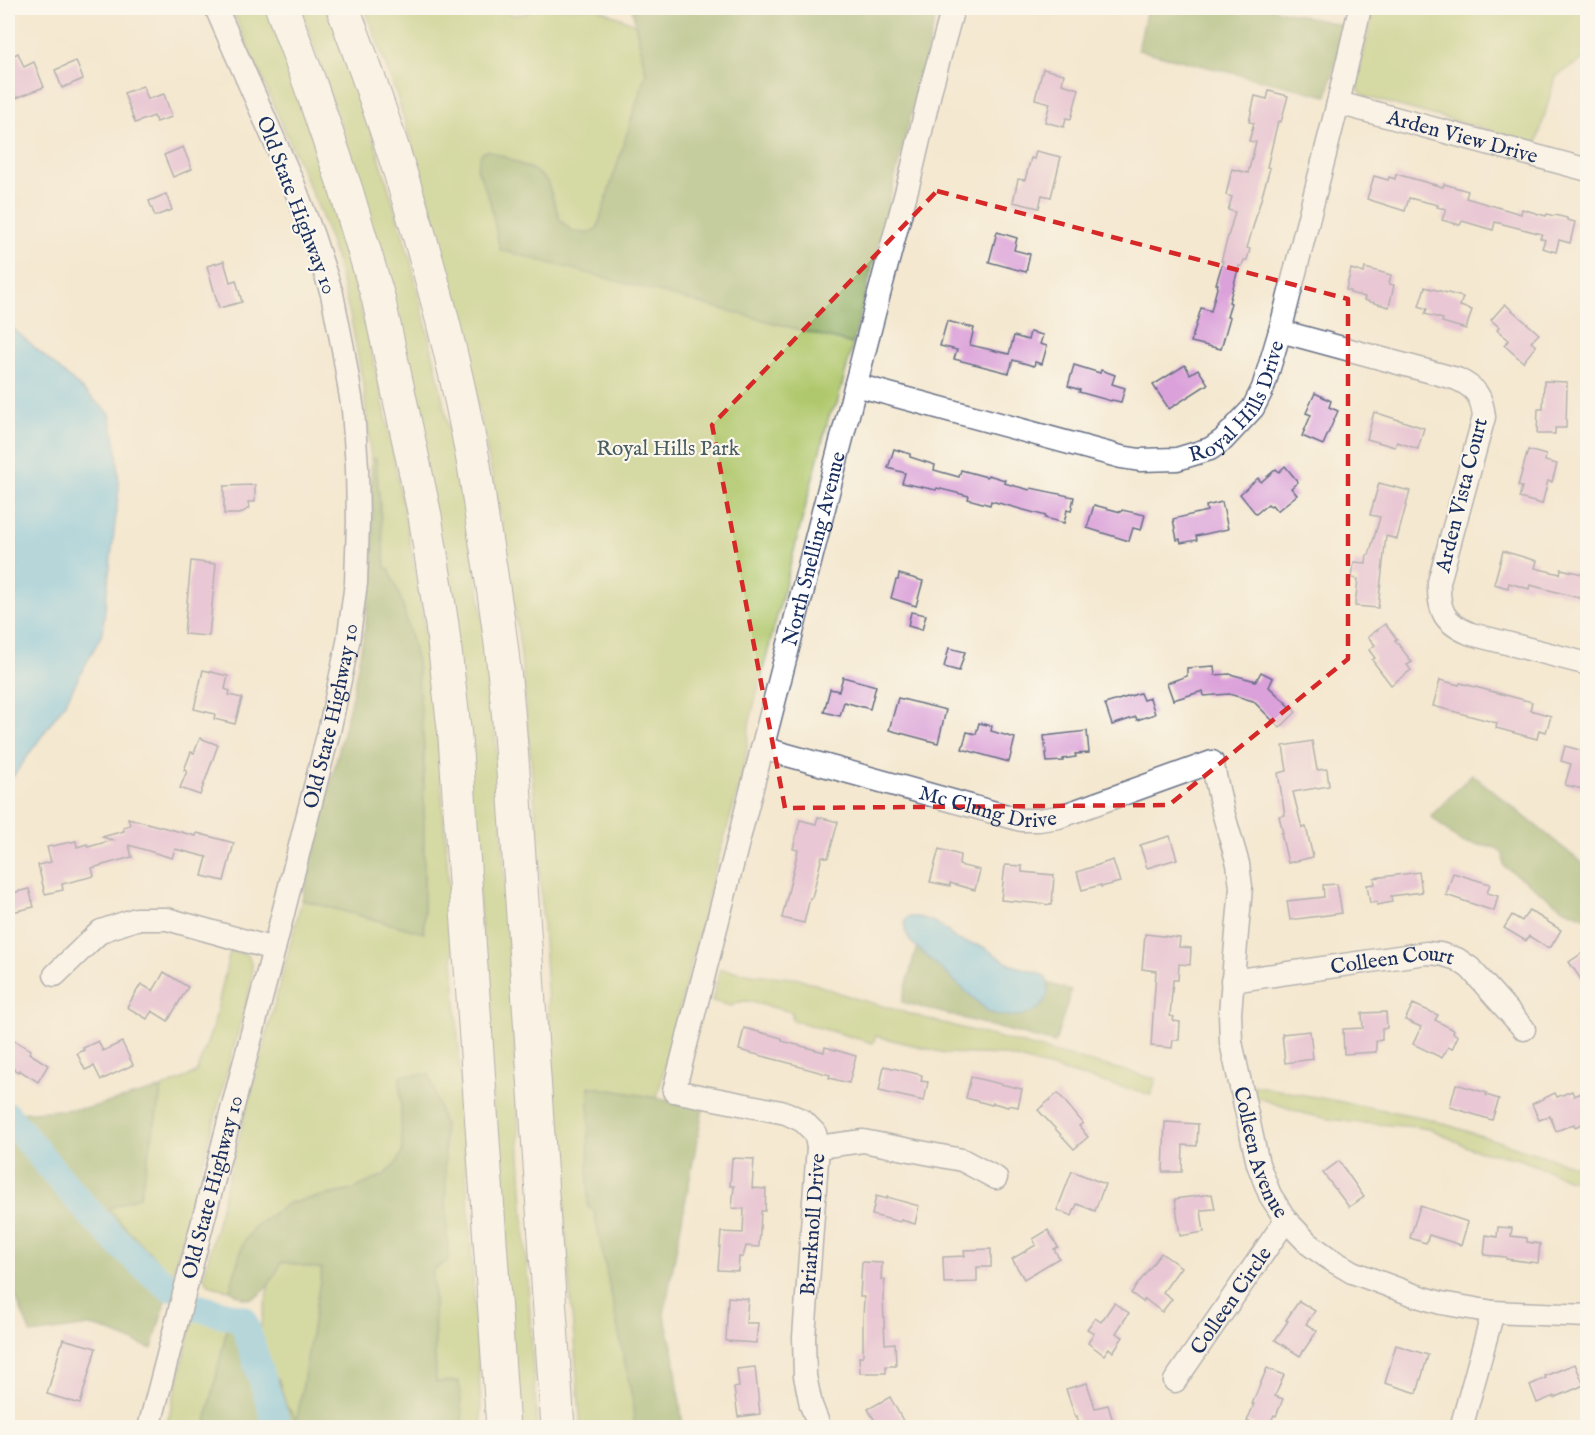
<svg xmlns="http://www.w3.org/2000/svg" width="1595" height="1435" viewBox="0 0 1595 1435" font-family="'IM FELL English',serif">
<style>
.green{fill:#b0c86d;stroke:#667c66;stroke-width:1.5}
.forest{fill:#8cac60;stroke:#546e5f;stroke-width:1.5}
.water{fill:#6ac2e7;stroke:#4278a2;stroke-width:1.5}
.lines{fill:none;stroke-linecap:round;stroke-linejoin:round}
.river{stroke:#6ac2e7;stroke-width:28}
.building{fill:#dba1da}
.minor-casing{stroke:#677086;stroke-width:25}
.highway-casing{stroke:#677086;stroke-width:35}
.minor{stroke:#fff;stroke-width:22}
.highway{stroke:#fff;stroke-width:33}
.marked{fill:none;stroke:#d62828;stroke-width:4.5;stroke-dasharray:12 8;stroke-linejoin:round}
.labels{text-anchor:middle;stroke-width:4.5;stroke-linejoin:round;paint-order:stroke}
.street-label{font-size:21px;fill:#1b2f5e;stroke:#fbf7ec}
.park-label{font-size:21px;fill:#485d62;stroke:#fbf7ec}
</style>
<rect width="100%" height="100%" fill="#fbf7ec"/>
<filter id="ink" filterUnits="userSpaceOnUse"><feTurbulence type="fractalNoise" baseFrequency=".0167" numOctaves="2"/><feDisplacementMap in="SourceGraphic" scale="12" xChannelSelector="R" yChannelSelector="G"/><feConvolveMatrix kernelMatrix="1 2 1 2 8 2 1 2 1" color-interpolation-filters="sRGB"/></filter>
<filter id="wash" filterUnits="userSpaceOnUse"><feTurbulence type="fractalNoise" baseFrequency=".008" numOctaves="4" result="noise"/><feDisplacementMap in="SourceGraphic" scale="24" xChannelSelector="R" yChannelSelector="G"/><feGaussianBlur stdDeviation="1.35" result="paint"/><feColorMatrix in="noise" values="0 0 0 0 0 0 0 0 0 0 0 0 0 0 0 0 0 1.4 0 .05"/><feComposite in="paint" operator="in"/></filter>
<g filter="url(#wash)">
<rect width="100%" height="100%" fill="#f4e8d0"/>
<g class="green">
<path d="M231,8H266L295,84L320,160L355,287L380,385L420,596L436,713L447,859L482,1427H463L459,1381L436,1382L433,1269L400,1076L402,1153L396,1164L385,1175L352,1190L289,1203L255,1226L243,1243L230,1290C219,1288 207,1288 204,1276L226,1187L302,900L424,933V747L417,662L402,603L389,569L385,568L376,459L371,458L364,390L351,319L336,259L320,211Z"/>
<polygon points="300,8 329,8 371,130 410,258 435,363 463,498 479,591 492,696 501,807 522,1190 537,1427 513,1427 476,846 342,130 311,38"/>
<path d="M365,8H502L511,15L523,14L537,8H596L635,24L646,73L597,229L587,233L573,232L560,220L547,181L533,170L505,157L477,168L490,201L500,249L853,344L837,404L829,416L749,724C748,768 729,820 717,862C696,941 677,1020 657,1098L589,1087L588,1207L594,1211L632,1397L635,1427H581L550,1039L537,826L520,646L501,519L459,315L430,206L398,99Z"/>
<path d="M1372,8H1587V55L1585,58L1555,77L1537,143L1366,97C1358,93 1358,87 1357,79L1370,26Z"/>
<path d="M230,951L248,955C254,966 252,977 250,988L172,1276L108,1209L140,1196L162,1088L196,1073L214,1024Z"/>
<polygon points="720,969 752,974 801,979 851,997 931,1020 1156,1079 1151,1095 1004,1055 945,1053 876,1036 873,1043 792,1020 792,1012 747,1001 739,1002 731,1006 712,1001"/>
<polygon points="1252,1085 1426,1118 1587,1170 1586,1183 1567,1179 1540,1167 1519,1159 1472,1149 1433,1130 1417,1127 1350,1122 1324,1118 1306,1114 1255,1097"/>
<path d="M282,1262L322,1269L297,1420L286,1406L278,1378L246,1374L240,1330L227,1328L205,1427L166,1428L198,1300C218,1292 237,1310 241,1329L260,1330L269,1284Z"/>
</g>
<g class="forest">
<polygon points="632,8 938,8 853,344 500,250 490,201 477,168 481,154 487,150 505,157 533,170 547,181 560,220 573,232 587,233 597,229 646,73"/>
<polygon points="1147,8 1271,8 1345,26 1327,96 1138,50"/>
<polygon points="371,458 376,459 385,568 389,569 402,603 417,662 424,747 424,933 302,900 352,696 365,628 373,563"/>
<polygon points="1472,774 1587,867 1587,918 1563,908 1504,866 1503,854 1497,848 1460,842 1431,816"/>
<polygon points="917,946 989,1012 1048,991 1048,983 1071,991 1055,1043 902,1002"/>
<path d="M429,1074L444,1125L448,1261L433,1270L436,1382L459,1381L463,1427H205L227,1328L240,1329L246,1374L278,1378L286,1406L297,1419L322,1269L282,1262C274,1275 262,1304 244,1298C239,1296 234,1293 230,1290L243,1243L255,1226L289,1203L352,1190L384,1175L396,1164L402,1153L400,1075Z"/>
<polygon points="589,1086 657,1098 703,1109 664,1314 674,1355 683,1427 635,1427 632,1397 594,1211 588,1207"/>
<polygon points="162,1088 140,1196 108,1209 172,1276 152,1349 103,1329 89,1326 31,1334 8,1279 8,1105 16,1113 88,1108"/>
</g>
<g class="water">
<polygon points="8,324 110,414 117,451 119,489 102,634 65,703 8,784"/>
<path d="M908,917C921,916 936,921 946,930C950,933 952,937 956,939C964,943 974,944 983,947C992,952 1001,959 1010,964C1020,969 1036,969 1045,977C1048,980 1048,985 1048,990C1045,1018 1009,1020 989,1012L910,941L905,930V920Z"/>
</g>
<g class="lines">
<g class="river">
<path d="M8,1116C57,1176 107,1239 169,1287"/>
<polyline points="195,1307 243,1319 278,1428"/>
</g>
</g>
<g id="blocks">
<g class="building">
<polygon points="18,53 24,67 34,62 44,87 16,98 8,78 8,58"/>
<polygon points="76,61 83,79 62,88 55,70"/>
<polygon points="1043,69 1064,74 1062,84 1079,89 1071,119 1066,118 1064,127 1045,122 1050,103 1035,99"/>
<polygon points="143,86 148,99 164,94 172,117 156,122 154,116 135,123 124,93"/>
<polygon points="1269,91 1288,96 1281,122 1278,121 1267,167 1270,168 1247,248 1250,249 1247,260 1244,260 1242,266 1239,266 1229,302 1231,303 1227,317 1230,317 1221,349 1191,342 1201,308 1211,311 1218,284 1216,284 1223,261 1221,261 1235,212 1228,210 1232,197 1226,195 1232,169 1248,173 1256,142 1249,141 1254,123 1249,122 1255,96 1267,99"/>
<polygon points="183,147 192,169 173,177 164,155"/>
<polygon points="1036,151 1061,157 1051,197 1042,195 1039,208 1013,202 1018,179 1025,180 1031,158 1034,159"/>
<polygon points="1396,174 1443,187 1444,184 1468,191 1466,198 1521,214 1522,209 1546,216 1547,214 1554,216 1555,215 1567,218 1567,220 1575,222 1570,243 1559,240 1556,252 1542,248 1545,240 1540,238 1542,234 1495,222 1493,230 1462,221 1460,225 1442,220 1446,209 1437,207 1438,205 1409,198 1405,211 1367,199 1374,176 1388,180 1389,177 1395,179"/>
<polygon points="166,194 172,210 155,216 149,201"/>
<polygon points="997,232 1017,238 1014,250 1030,254 1026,272 989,262"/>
<polygon points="224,261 230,282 236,280 242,302 219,308 207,266"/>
<polygon points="1365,268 1391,275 1389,284 1394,285 1389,307 1364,300 1365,297 1350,293 1350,291 1346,290 1351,269 1364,273"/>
<polygon points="1425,287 1463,297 1460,306 1472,310 1466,329 1442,322 1443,319 1425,314 1427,309 1419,306"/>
<polygon points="1505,304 1539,334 1531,342 1536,346 1523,362 1504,345 1509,340 1497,330 1499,327 1491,320"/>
<polygon points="947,321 974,328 970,345 1009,354 1014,336 1028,340 1030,332 1043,335 1040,344 1047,346 1042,364 1035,362 1034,366 1013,360 1009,373 954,359 957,350 940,346"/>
<polygon points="1074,365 1100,373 1101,370 1115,375 1112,384 1125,388 1121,402 1112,400 1111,401 1079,392 1080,390 1068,386"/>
<polygon points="1185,365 1190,374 1198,369 1208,384 1169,409 1153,385"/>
<polygon points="1544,381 1567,382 1566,428 1555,428 1555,434 1537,434 1538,409 1543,409"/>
<polygon points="1315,393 1331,401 1329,407 1338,411 1323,445 1302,436 1311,415 1306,413"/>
<polygon points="1374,412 1424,428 1418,449 1397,442 1395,447 1367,439"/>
<polygon points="894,449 910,454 910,457 935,465 934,470 959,477 961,470 987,477 988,475 1005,480 1004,483 1030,490 1031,488 1074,497 1071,511 1067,510 1064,523 1045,518 1046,516 991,501 990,505 968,499 969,496 937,488 936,490 902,483 905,473 888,468"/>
<polygon points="1528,450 1546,455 1545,461 1557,464 1552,482 1548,481 1542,504 1519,498 1522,487 1518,486"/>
<polygon points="1285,466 1298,482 1291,488 1297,495 1277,511 1272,505 1270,506 1268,504 1256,514 1240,494 1258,478 1261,482 1276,469 1279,472"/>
<polygon points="1379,483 1410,491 1397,539 1386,536 1378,608 1355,606 1358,579 1352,578 1354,562 1366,563 1367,555 1369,555 1380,517 1370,515"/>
<polygon points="255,485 255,502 248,502 249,508 240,514 224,514 224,486"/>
<polygon points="1222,502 1228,529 1196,536 1197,540 1181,543 1180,539 1177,540 1173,519 1207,511 1206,506"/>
<polygon points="1094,505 1121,512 1122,510 1145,515 1141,530 1133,528 1129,541 1087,528"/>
<polygon points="1503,551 1537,561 1535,568 1560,574 1561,569 1587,575 1587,600 1530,585 1529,589 1509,583 1508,588 1494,584"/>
<polygon points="191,561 216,564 209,636 184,634"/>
<polygon points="899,574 923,581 916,606 891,598 896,580 898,580"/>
<polygon points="911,612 926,615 922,630 908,626"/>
<polygon points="1385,624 1397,639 1395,640 1412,662 1407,665 1411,670 1391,685 1372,660 1375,658 1369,650 1375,645 1368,637"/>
<polygon points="949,648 965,652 959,671 944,667"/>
<polygon points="1214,666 1215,675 1230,674 1256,681 1261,672 1273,678 1269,687 1296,712 1280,728 1253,701 1229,694 1204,696 1203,691 1173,700 1167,683 1187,676 1187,668"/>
<polygon points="203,670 228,676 225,689 230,691 229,695 242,698 235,724 214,719 215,714 194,709"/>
<polygon points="843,677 876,686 870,709 844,702 840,716 824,712 830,689 839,691"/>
<polygon points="1440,680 1459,685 1460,683 1532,702 1530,710 1551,716 1546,732 1539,730 1537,739 1496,728 1497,723 1433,706"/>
<polygon points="1140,693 1143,700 1150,698 1155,714 1137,720 1136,717 1112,725 1105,704"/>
<polygon points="898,698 946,710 938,743 889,730"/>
<polygon points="979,723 992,726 991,731 1015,738 1009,762 962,749 967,732 976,734"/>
<polygon points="1087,731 1089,753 1075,754 1076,757 1063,759 1063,761 1047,762 1044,736"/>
<polygon points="200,738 218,745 200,795 180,788 187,771 184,770 191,752 194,753"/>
<polygon points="1312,741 1317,770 1327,769 1329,786 1293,792 1302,828 1306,827 1313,857 1288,863 1281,833 1283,833 1279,816 1285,815 1278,773 1287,771 1283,746"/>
<polygon points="1565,746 1587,752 1584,764 1587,765 1587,790 1565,785 1571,764 1561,761"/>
<polygon points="818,817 838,822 828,858 822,856 812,898 810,898 804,923 782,918 798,850 793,849 800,820 816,824"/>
<polygon points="128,818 196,836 197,833 234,843 224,881 202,876 207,857 175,849 172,858 129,845 132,857 92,868 94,876 62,884 63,890 45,894 38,865 51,862 47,847 76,841 77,847 87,844 88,847 113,840 102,837 124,831 123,827 130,825"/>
<polygon points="1170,836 1177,859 1147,868 1140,845"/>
<polygon points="939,849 960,855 959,865 980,870 975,890 950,883 950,886 930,882"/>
<polygon points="1113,860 1120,882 1101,887 1101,885 1082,890 1077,872"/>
<polygon points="1005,865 1022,866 1022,872 1054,875 1052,905 1001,900"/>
<polygon points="1419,872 1422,892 1391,896 1392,902 1377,905 1377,902 1370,903 1367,885 1375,884 1374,878"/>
<polygon points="1453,873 1490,884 1487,893 1498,896 1494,911 1446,895"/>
<polygon points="1337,884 1342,913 1290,920 1287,901 1324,897 1323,885"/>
<polygon points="29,889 34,907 8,913 8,894"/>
<polygon points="1529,910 1561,930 1551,947 1546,947 1529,936 1526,941 1504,928 1512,915 1522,921"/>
<polygon points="1145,934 1180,938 1179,947 1191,948 1190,965 1179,964 1178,980 1173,980 1170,1016 1174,1017 1173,1021 1180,1022 1179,1040 1173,1040 1172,1048 1151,1046 1156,971 1142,969"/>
<polygon points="1587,950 1587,988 1569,962"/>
<polygon points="164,972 188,987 168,1021 152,1011 147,1019 127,1007 141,984 153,991"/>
<polygon points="1413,1004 1438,1015 1435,1020 1454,1030 1453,1033 1458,1036 1452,1049 1448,1047 1442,1058 1413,1044 1421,1027 1405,1020"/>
<polygon points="1386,1012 1387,1028 1382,1029 1382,1040 1376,1041 1376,1052 1344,1054 1343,1029 1363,1028 1362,1013"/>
<polygon points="744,1028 782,1038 782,1041 824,1052 825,1047 856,1056 849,1083 829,1078 830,1075 797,1066 797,1065 739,1050"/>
<polygon points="1310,1031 1313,1059 1285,1063 1282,1034"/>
<polygon points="8,1037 31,1050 29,1053 48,1065 38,1082 19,1070 18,1072 8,1066"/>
<polygon points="98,1041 103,1051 122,1042 133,1065 101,1080 94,1066 85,1070 77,1053 84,1050 83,1048"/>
<polygon points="884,1066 922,1075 921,1081 928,1082 924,1101 879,1091"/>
<polygon points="971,1077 1022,1089 1018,1107 1009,1105 1008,1107 993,1103 992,1105 966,1098"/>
<polygon points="1456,1084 1487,1093 1486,1095 1499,1099 1492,1120 1450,1107"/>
<polygon points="1572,1091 1574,1096 1587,1091 1587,1122 1575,1127 1574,1124 1556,1131 1550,1116 1539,1120 1532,1104 1555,1093 1557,1097"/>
<polygon points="1058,1093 1083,1123 1079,1126 1088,1137 1074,1149 1038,1110"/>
<polygon points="1165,1122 1198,1124 1197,1146 1183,1145 1182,1172 1163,1172"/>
<polygon points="732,1158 754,1159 752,1188 766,1189 765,1211 761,1211 759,1247 746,1246 743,1257 739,1257 738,1271 718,1270 721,1232 743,1233 744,1209 732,1208 734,1186 730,1186"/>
<polygon points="1339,1161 1364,1197 1349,1207 1323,1173"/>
<polygon points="1072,1171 1105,1184 1095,1211 1077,1204 1072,1216 1057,1210"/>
<polygon points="1212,1194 1215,1209 1201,1210 1204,1232 1180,1236 1175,1199"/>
<polygon points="876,1196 887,1199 887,1197 919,1206 915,1224 901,1220 900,1222 872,1215"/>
<polygon points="1420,1206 1468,1222 1461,1245 1429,1235 1426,1243 1410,1238"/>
<polygon points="1498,1227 1512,1228 1511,1236 1527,1238 1527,1242 1540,1244 1538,1263 1506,1259 1506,1257 1484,1255 1486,1235 1497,1237"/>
<polygon points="1048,1230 1058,1247 1054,1249 1059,1258 1024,1279 1012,1259 1036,1245 1033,1239"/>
<polygon points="991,1249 991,1267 977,1267 977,1282 944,1283 943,1257 965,1256 964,1250"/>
<polygon points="1161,1253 1181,1267 1163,1292 1172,1299 1162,1312 1145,1299 1143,1302 1131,1293"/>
<polygon points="862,1262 882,1263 881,1280 885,1280 883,1298 885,1344 895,1343 896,1366 886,1366 886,1373 860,1373 859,1357 863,1357 863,1319 864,1297 860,1297"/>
<polygon points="728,1297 748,1299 746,1323 758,1323 756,1343 726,1341"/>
<polygon points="1299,1301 1315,1311 1306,1324 1317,1331 1300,1356 1275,1340 1288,1321 1286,1320"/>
<polygon points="1114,1303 1129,1313 1116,1333 1123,1337 1113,1352 1109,1348 1104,1355 1088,1343 1094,1333 1087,1329 1095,1318 1101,1322"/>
<polygon points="63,1339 96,1348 80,1404 47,1394"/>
<polygon points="1396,1345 1428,1355 1417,1393 1385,1383"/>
<polygon points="1575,1364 1584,1385 1554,1398 1554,1396 1537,1403 1530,1385 1546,1378 1545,1376"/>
<polygon points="755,1367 760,1414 738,1417 734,1388 739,1387 737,1369"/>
<polygon points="1267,1368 1284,1375 1275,1396 1283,1399 1276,1416 1274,1415 1268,1428 1263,1428 1247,1421 1254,1404 1252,1404"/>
<polygon points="1087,1383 1095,1408 1108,1405 1115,1428 1091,1428 1089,1422 1079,1425 1077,1416 1075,1416 1066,1389"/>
<polygon points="890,1397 907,1428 879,1428 868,1409"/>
</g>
</g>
</g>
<g filter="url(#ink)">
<use href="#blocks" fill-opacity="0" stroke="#677086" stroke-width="1.5"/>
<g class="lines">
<defs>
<g id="minor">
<path id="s1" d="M1338,103L1588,170"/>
<path d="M1280,331L1457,379C1476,388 1482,396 1484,417L1439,582C1438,611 1444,623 1471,634L1588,664"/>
<path id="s2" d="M856,385L1121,457L1140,460L1177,459L1210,449L1223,440L1253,408L1263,388L1280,331L1338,103L1360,8"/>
<path id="s3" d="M762,748L1021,820H1039L1059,817L1212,762L1223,812L1238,864L1241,887L1230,1013L1231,1042L1258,1164L1270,1195L1286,1220L1309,1244L1330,1259L1352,1272L1414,1295L1441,1303L1493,1312L1588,1316"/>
<polyline points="55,975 88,943 101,931 136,919 167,919 274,949"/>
<path id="s4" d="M1232,981L1426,953L1440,954L1457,959L1470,968L1524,1029"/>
<polyline points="818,1147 863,1141 962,1160 996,1178"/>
<path id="s5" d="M1175,1381L1286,1220"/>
<path id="s6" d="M149,1428L274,949L330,727L348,642L356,583L358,521L357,467L353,410L343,349L332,294L313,236L293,183L216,8"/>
<path id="s7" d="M820,1428L811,1405L805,1376L804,1337L818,1147L815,1133L803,1121L786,1113L674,1091L878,298L911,174L931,88L953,8"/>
<polyline points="1461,1428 1493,1312"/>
</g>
<g id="highway">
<polyline points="282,8 310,84 346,190 378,297 425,516 442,625 455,737 503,1428"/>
<path d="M343,8C398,154 445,306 473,460C477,480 479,499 482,519C491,572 500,626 505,680C509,715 511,750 514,784L558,1428"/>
</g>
</defs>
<use href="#minor" class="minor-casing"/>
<use href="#highway" class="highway-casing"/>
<use href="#minor" class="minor"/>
<use href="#highway" class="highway"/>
</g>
</g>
<path d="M0 0H1595V1435H0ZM937,191L1348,299V659L1169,805L785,808L712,425Z" fill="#f4e8d0" fill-opacity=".55" fill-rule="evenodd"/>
<path class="marked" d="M937,191L1348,299V659L1169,805L785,808L712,425Z"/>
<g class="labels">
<g class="street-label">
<text dy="7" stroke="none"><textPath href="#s1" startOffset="129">Arden View Drive</textPath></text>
<text transform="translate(297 205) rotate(69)" y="7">Old State Highway 10</text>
<text dy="7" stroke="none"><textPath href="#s2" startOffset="420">Royal Hills Drive</textPath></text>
<text transform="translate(1461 495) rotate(-76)" y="7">Arden Vista Court</text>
<text dy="7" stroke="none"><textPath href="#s7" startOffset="1008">North Snelling Avenue</textPath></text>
<text dy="7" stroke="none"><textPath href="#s6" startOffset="735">Old State Highway 10</textPath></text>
<text dy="7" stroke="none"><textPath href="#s3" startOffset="234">Mc Clung Drive</textPath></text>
<text dy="7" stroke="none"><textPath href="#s4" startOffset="162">Colleen Court</textPath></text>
<text dy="7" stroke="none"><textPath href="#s3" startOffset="868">Colleen Avenue</textPath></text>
<text dy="7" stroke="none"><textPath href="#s6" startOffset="249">Old State Highway 10</textPath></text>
<text dy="7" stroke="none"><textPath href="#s7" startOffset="206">Briarknoll Drive</textPath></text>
<text dy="7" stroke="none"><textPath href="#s5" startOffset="98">Colleen Circle</textPath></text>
</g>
<g class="park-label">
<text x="668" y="455">Royal Hills Park</text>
</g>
</g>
<rect width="1595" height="1435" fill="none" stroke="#fbf7ec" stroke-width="30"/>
</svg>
